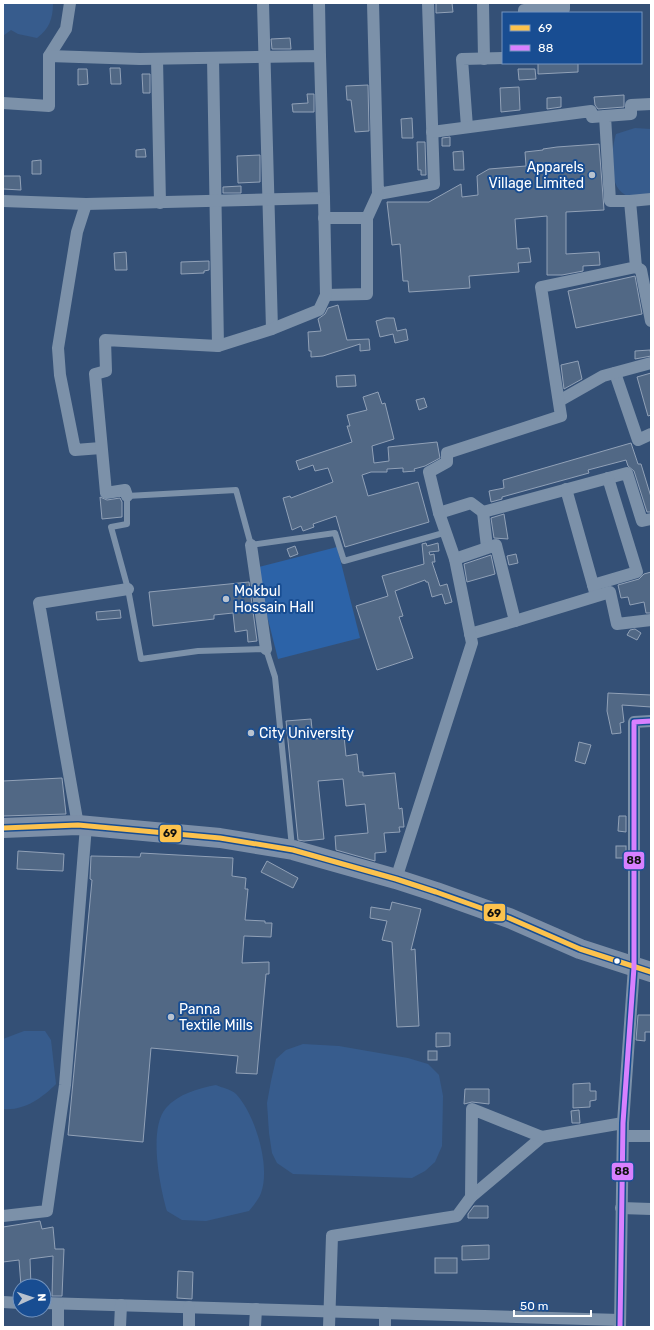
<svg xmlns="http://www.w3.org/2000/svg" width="654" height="1330" viewBox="0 0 654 1330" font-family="Rubik,sans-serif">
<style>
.green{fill:#2c63a8}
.water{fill:#375c8d}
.building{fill:#516885;stroke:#91a1b7}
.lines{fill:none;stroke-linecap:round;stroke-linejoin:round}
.service{stroke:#7c91a9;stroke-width:6}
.minor{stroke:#7c91a9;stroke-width:12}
.trunk{stroke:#7c8fa8;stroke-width:20}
.bus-1-casing{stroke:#184d92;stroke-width:8}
.bus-2-casing{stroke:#184d92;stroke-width:8}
.bus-1{stroke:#fcc24d;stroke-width:5}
.bus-2{stroke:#d880ff;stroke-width:5}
.poi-dot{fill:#b8c2cf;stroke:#184d92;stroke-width:1.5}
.bus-dot{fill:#fff;stroke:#184d92;stroke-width:1.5}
.labels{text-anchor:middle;stroke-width:4;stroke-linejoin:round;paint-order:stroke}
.poi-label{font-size:14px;fill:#fff;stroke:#184d92;text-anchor:start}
.line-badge{stroke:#184d92;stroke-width:1.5}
.pale-badge-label{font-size:11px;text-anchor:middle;font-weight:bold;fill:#111}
</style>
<rect width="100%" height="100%" fill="#345076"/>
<polygon class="green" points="337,547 360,638 278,659 255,568"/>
<g class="water">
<path d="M3,3H53C53,19 49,29 37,38L18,34L11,30L3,36Z"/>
<path d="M635,128L651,129V193C645,194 636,197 629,196C607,191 611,150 616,134Z"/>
<path d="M24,1031H45L51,1040L56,1084C42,1098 24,1111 3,1109V1039Z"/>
<polygon points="303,1044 339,1046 408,1058 428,1064 439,1075 443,1096 442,1146 435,1162 425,1171 412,1178 293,1174 277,1163 272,1153 269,1133 267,1103 271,1081 276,1059 286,1050"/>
<path d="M216,1085C222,1088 231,1089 236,1094C255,1114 271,1166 261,1193C259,1199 253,1206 249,1211L206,1221L182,1220L167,1211C160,1187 148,1129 166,1108C178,1094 199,1088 216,1085Z"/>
</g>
<g class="building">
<polygon points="436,3 452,3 453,12 436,13"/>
<polygon points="290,38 291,49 272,49 271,39"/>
<polygon points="538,63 578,63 578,72 538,74"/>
<polygon points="110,68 120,68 121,84 111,84"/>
<polygon points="78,69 87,69 88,84 78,85"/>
<polygon points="518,69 535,69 536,79 519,80"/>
<polygon points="142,74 150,74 150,93 143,93"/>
<polygon points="368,85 369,131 355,132 351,100 347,100 346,86"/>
<polygon points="519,87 520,110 501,112 500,88"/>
<polygon points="307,94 314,94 314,112 293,112 292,104 308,103"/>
<polygon points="624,95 624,107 598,109 595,105 594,97"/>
<polygon points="561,97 561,107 547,109 547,98"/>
<polygon points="412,118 413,138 402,138 401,119"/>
<polygon points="450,137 450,146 442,146 442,138"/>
<polygon points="417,142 425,142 426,175 421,175 421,170 418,170"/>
<polygon points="599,144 604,210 566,212 566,254 599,252 600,265 583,266 583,271 562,275 547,275 547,216 515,219 517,249 529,248 531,262 518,263 519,272 469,276 470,288 409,292 408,281 403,281 400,244 392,245 387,202 429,202 461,184 462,197 478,195 477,176 489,169 526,166 525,152 543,150 543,149 557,147"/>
<polygon points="145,149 146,157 136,157 136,150"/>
<polygon points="463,151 464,170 454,170 453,152"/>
<polygon points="260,155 260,182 238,183 237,156"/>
<polygon points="41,160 41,174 32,174 32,161"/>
<polygon points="3,176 20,176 21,190 3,189"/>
<polygon points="241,186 241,193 223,193 223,187"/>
<polygon points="126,252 127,270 115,270 114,253"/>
<polygon points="209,261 209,270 204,271 204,273 181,274 181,262"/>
<polygon points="635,276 642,314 576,328 568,291"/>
<polygon points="338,305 347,340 369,339 370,350 360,351 360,344 323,356 311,357 311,351 309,351 308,332 321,331 318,319 325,314 328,308"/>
<polygon points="386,318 394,318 397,331 406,329 408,340 395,343 393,334 380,337 376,321"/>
<polygon points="650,350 651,356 635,359 635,351"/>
<polygon points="578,361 582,379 564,389 561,365"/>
<polygon points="651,373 651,415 648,416 637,377"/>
<polygon points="355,375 356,386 337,387 336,376"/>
<polygon points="378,392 382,404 385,403 394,439 372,446 374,463 389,461 388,447 437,442 440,458 425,466 414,469 415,471 403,472 403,468 387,469 387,472 371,472 362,475 368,496 418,482 429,522 345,547 336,516 313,524 314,527 303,531 301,526 292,530 283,498 290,496 291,498 333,482 328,468 315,471 313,465 299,470 296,461 352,442 347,426 350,426 347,415 367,410 363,397"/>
<polygon points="424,398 427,407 419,410 416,400"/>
<polygon points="631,443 638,464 641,464 651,497 651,512 647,512 634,471 628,466 626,460 588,470 589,473 502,497 502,499 491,502 489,491 504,488 503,480"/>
<polygon points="100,497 107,500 120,498 122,502 122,517 102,519"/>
<polygon points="504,514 508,539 494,538 491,518"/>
<polygon points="426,543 427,546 438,543 439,551 429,552 430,555 434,554 435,562 432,562 440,586 447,584 452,602 445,604 442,594 432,597 428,582 426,582 425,580 395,591 403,616 399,617 413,658 377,670 356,606 388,596 382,576 424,564 422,544"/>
<polygon points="295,546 298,554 290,557 287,549"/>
<polygon points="516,554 518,563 509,565 507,556"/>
<polygon points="491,555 495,574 467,582 464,564"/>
<polygon points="651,572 651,613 646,613 644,602 630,605 628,597 621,598 618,585 639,579 644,574"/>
<polygon points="249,582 257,641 248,642 247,630 235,632 233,613 214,615 214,619 153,626 149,592"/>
<polygon points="120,610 121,618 97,620 96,612"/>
<polygon points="635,629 641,633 637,640 627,635 630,630"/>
<polygon points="608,693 651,695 651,707 622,705 624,722 620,723 621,733 612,734 607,711"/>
<polygon points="311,719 313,739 344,736 346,756 357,754 359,772 363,772 363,776 395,773 399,809 402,808 404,827 399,827 400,832 384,833 386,852 375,853 375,861 336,850 335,836 368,833 365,804 346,806 343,779 318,781 324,839 304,841 298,840 286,721"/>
<polygon points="579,742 591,745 585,764 575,761"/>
<polygon points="62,778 66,814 3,816 3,781"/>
<polygon points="619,816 626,816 626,832 618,831"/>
<rect x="616" y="846" width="10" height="12"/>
<polygon points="18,851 64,854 63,871 17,869"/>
<polygon points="141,853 233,858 232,876 246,878 245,889 248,889 245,920 265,921 265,923 272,923 271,937 244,936 242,963 269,962 269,974 266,974 257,1074 236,1073 238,1056 151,1048 143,1142 68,1135 92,880 90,879 91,856 140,857"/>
<polygon points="267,861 298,878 293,888 261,872"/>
<polygon points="392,902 421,909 411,950 415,949 419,1026 397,1027 392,942 382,940 387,921 370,918 371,907 390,910"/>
<polygon points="638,1015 651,1015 651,1032 645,1032 645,1041 636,1040"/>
<polygon points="436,1033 450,1033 450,1046 436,1047"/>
<rect x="428" y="1051" width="9" height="9"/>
<polygon points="590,1083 590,1091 596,1091 596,1100 590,1101 590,1107 573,1108 573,1084"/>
<polygon points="465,1089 489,1089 489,1104 472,1102 464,1104"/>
<polygon points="579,1110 580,1123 572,1123 571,1111"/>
<polygon points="474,1206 488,1206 488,1218 468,1218 468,1214"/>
<polygon points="40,1221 42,1229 53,1227 55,1249 64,1249 62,1296 52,1296 53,1256 30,1259 31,1286 21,1286 19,1260 3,1262 3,1227"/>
<polygon points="489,1245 489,1259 462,1260 462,1246"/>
<rect x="435" y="1258" width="22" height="15"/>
<polygon points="178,1271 193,1272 192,1299 177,1298"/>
</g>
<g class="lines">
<polyline class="service" points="292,847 275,677 266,649 198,651 141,659 128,589 111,527 127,524 127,496 236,490 251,545 335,533 344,561 447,532"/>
<g class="minor">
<polyline points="263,3 272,329"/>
<polyline points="319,3 320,56"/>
<polyline points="373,3 378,194 434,184 428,3"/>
<polyline points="483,3 484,59"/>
<polyline points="524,13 524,10 564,9 564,3"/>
<polyline points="49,56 66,29 70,3"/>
<polyline points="213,58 218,346"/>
<polyline points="157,59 160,203"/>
<polyline points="3,103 49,106 49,56 140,59 320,56 324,198 86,204 3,201"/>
<polyline points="467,127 462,59 503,58"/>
<polyline points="432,132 591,111 592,117 605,116"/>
<polyline points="630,201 651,199"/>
<polyline points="86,204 77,232 58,348 60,375 75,450 101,448"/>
<polyline points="324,218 367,218"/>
<polyline points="636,267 641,270 651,321"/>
<polyline points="326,295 367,294 367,218 378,194"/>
<polyline points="615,373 638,440 651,434"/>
<polyline points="559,401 603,376 651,363"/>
<polyline points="566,489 595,592"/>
<polyline points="127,496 125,490 106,493 95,374 106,371 105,340 218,346 272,329 319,310 326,295 324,198"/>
<polyline points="439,513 471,503 483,512"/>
<polyline points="251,545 266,649"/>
<polyline points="487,547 483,512 627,473 642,521 651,519"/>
<polyline points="455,559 496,545 515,621 470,634"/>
<polyline points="593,585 637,572 608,478"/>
<polyline points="515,621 610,592 617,624 651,620"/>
<polyline points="78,825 39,603 128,589"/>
<polyline points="396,879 472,643 455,559 439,513 429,472 447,462 447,453 561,416 541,287 636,267 630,201 610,201 605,116 631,114 631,105 651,104"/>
<polyline points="623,1136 651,1136"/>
<polyline points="471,1197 542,1137"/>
<polyline points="621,1208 651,1209"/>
<polyline points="3,1216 47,1211 65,1085 86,826"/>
<polyline points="3,1302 20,1303"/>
<polyline points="44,1303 620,1320"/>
<polyline points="58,1327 58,1304"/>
<polyline points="120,1327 121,1305"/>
<polyline points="189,1327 189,1307"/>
<polyline points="255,1327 256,1309"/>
<polyline points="329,1327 332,1236 457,1216 471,1197 472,1109 542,1137 623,1123"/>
<polyline points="385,1327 385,1313"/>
<polyline points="620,1327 623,1123 634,967 634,722 651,721"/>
</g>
<polyline class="trunk" points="3,828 78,825 220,838 293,850 396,879 436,892 509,918 580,949 651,972"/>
<defs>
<polyline id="bus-1" points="3,828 78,825 220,838 293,850 396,879 436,892 509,918 580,949 651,972"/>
<polyline id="bus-2" points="620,1327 623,1123 634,967 634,722 651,721"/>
</defs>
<use href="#bus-1" class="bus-1-casing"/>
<use href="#bus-2" class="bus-2-casing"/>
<use href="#bus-1" class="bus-1"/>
<use href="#bus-2" class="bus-2"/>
</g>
<g class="poi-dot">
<circle cx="592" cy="175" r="4"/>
<circle cx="226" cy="599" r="4"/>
<circle cx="251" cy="733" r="4"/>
<circle cx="171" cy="1017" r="4"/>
</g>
<circle class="bus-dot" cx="617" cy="961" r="3.5"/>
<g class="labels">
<g class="poi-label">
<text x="584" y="172" text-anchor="end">Apparels<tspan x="584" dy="16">Village Limited</tspan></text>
<text x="234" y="596">Mokbul<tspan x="234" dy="16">Hossain Hall</tspan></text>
<text x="259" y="738">City University</text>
<text x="179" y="1014">Panna<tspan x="179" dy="16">Textile Mills</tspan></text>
</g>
</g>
<g class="line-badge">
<rect x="159" y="824" width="23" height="19" rx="4" fill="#fcc24d"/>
<rect x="623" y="851" width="22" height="19" rx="4" fill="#d880ff"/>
<rect x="483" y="903" width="23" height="19" rx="4" fill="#fcc24d"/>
<rect x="611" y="1162" width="23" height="19" rx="4" fill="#d880ff"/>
</g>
<g class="pale-badge-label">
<text x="170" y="837">69</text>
<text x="634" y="864">88</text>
<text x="494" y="917">69</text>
<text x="622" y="1175">88</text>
</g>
<rect width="654" height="1330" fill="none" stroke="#ffffff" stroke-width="8"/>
<rect x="502" y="12" width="140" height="52" fill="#184d92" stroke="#7494be"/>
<rect x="510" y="25" width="20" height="6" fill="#fcc24d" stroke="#7494be"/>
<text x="538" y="32" font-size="12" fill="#ffffff">69</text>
<rect x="510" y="45" width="20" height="6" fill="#d880ff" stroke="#7494be"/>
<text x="538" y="52" font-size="12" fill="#ffffff">88</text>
<g transform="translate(32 1298) rotate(87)"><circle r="19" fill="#184d92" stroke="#7494be"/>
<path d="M0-3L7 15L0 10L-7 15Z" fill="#b8c2cf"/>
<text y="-6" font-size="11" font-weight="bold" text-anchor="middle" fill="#ffffff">N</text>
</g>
<path d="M514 1310v6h77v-6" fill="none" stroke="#ffffff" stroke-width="2"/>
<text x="520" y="1310" font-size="12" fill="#ffffff" stroke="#184d92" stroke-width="3" paint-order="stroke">50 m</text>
</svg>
